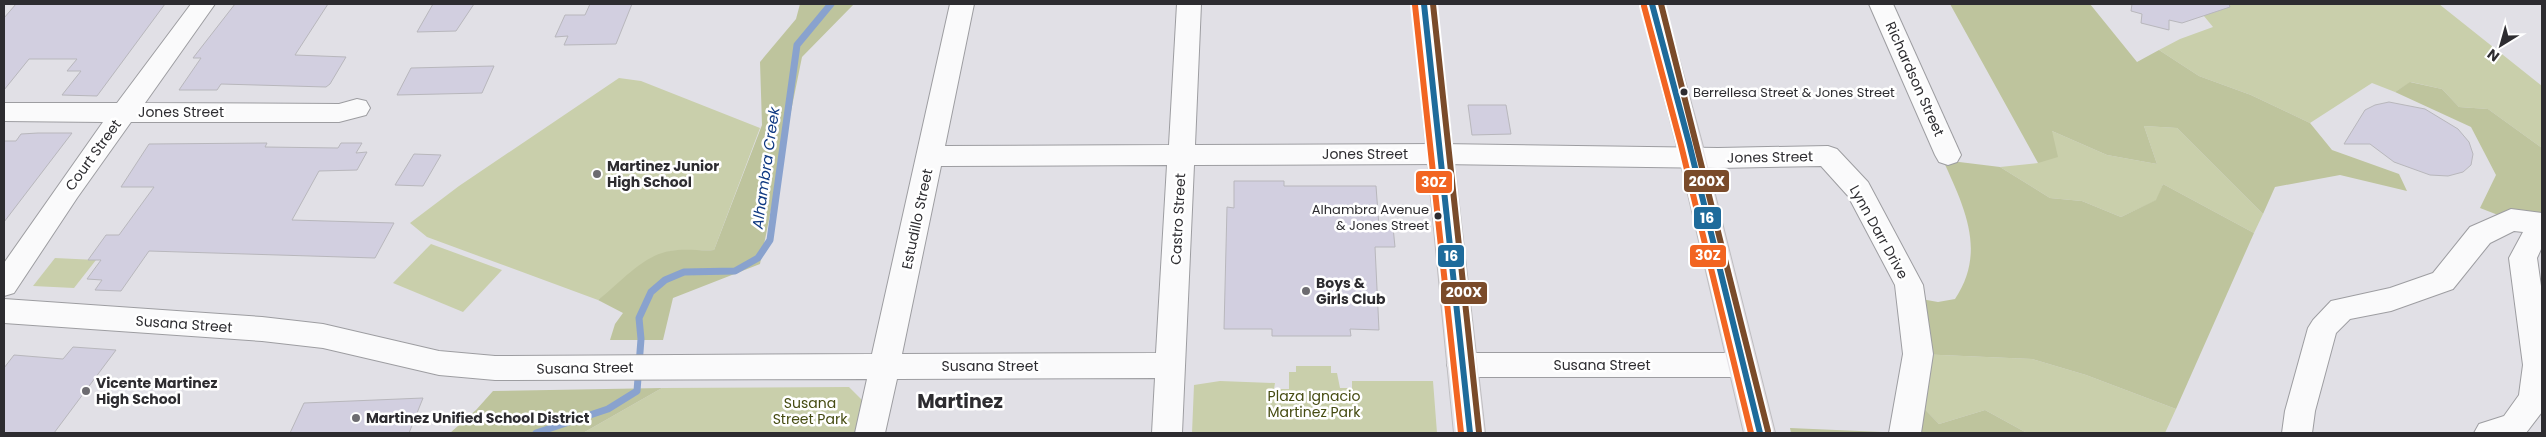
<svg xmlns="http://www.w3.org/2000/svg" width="2546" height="437" viewBox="0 0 2546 437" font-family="Poppins,sans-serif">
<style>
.green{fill:#c9cfab}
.forest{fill:#bec49d}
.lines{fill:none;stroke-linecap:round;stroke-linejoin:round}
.stream{stroke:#89a2ce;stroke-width:7}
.building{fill:#d2cfe0;stroke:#b8b7bc}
.minor-casing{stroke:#9d9da1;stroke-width:2}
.major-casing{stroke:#bfbec1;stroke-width:2}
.minor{fill:#fafafb;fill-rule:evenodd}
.major{fill:#e6e3e8;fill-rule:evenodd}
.bus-1-casing{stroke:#fff;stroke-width:10}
.bus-2-casing{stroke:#fff;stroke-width:10}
.bus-3-casing{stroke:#fff;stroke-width:10}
.bus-1{stroke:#1e6b9b;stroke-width:6}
.bus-2{stroke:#f26522;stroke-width:6}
.bus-3{stroke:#7a4b2a;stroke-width:6}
.bus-dot{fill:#2d2c30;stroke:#fff;stroke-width:2}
.poi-dot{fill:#6c6b70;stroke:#fff;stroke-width:2}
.labels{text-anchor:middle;stroke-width:5;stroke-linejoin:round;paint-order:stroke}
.bus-label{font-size:13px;fill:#2d2c30;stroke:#fff;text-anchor:start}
.street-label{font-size:14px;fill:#2d2c30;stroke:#fff}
.poi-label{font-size:14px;font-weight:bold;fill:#2d2c30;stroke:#fff;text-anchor:start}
.park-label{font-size:14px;fill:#464c12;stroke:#fff}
.water-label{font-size:15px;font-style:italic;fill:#0f3982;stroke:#fff}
.district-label{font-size:19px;font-weight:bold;fill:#2d2c30;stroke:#fff}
.line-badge{stroke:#fff;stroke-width:2}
.badge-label{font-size:14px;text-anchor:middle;font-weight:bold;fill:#fff}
</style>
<rect width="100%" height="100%" fill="#e1e0e6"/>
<g class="green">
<polygon points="2194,4 2439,4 2542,86 2542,148 2488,109 2459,107 2442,89 2411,82 2395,92 2372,83 2310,123 2251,95 2199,76 2159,50 2180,39 2213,27"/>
<polygon points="619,78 641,81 760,128 714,250 670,251 598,300 427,237 410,223 459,186"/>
<polygon points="2144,126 2177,128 2263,214 2254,233 2163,184 2157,200 2121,217 2082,201 2050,198 2000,167 2038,163 2052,131 2107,155 2157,164"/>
<polygon points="431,244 502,270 463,312 393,283"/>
<polygon points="55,258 96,260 74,288 33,286"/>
<polygon points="1918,354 2032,359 2086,375 2176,409 2165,433 2027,433 1985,410 1939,424 1911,395"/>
<polygon points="1296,366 1331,366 1331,373 1337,373 1340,388 1352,388 1352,381 1433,381 1437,433 1192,433 1194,385 1220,381 1275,383 1274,389 1289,389 1289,372 1296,372"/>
<polygon points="849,387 862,400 855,433 583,433 662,388"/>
</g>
<g class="forest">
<path d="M800,4H854L802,57L760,264L673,298L663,340H610L615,324L623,313L598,300C619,284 643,255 670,251C684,248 700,251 714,250L762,125L760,62L796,19Z"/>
<polygon points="1950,4 2090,4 2137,62 2159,50 2199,76 2251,95 2310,123 2332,150 2399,174 2407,191 2340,175 2275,187 2263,214 2177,128 2144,126 2157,164 2107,155 2052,131 2058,157 2038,163"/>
<polygon points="2410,82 2442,89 2459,107 2488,109 2542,148 2542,224 2511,220 2480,208 2496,175 2471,127 2395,92"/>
<path d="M1943,160L2000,167L2050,198L2082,201L2121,217L2156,200L2163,184L2254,233L2176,409L2086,375L2032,359L1918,354L1921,299L1938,302L1955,299C1987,251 1964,207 1943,160Z"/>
<polygon points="662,388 583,433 450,433 476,410 493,391"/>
<polygon points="1911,395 1939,424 1985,410 2027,433 1791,433 1790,428 1905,433"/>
</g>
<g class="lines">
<polyline class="stream" points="536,433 608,409 637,391 641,339 639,318 651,292 665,280 684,272 735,271 758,258 770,240 797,45 831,4"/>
</g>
<g class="building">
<polygon points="16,4 165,4 97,96 62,95 81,71 67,71 77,59 29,59 4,90 4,18"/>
<polygon points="235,4 328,4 295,55 346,57 330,84 326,87 221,84 217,90 179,90 201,58 193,58"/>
<polygon points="433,4 474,4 456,31 417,32"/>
<polygon points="590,4 632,4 616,44 564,45 568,36 555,37 565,15 585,15"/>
<polygon points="2132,4 2229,4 2230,7 2182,23 2169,20 2169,30 2141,23 2142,14 2131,11"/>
<polygon points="494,66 482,93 397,95 411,68"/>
<polygon points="2389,102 2425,109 2458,129 2469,142 2473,154 2471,165 2463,172 2448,176 2430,175 2394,162 2370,144 2344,144 2365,110 2375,105"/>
<polygon points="1468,105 1506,105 1511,134 1472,135"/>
<polygon points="38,133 72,133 4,222 4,141 16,141 21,134"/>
<polygon points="267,143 265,147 338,148 341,143 362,143 356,153 367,152 357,170 319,171 292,220 394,223 375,258 149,251 121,291 95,290 102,280 87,279 101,260 88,260 106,235 119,235 154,187 121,187 149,144"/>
<polygon points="414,154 441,155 423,186 395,185"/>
<polygon points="1234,181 1284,181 1284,186 1376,186 1379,227 1393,227 1395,247 1375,247 1379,330 1350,329 1351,336 1272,336 1272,329 1224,329 1227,207 1234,208"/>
<polygon points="73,347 116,350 54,433 4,433 4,368 14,355 63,359"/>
<polygon points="423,398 409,433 290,433 304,403"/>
</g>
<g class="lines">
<defs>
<g id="minor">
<polygon points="191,4 215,4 145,103 339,104 357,99 366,101 370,108 366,115 339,122 131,122 77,198 14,293 4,296 4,263 103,122 4,121 4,103 117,103"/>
<path d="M950,4H974L945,146L1169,145L1177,4H1201L1195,145L1440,144L1718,148L1828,146L1837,149L1868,182L1923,285L1933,354L1921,433H1889L1903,354L1895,285L1848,196L1821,166L1718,168L1440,164L1194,165L1182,433H1152L1155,378L897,379L885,433H855L867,379L495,380L439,375L323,348L262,341L4,323V299L262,317L323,324L439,351L495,356L872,354ZM1167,165L1156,353L902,354L941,166Z"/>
<polygon points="1869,4 1893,4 1961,155 1957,162 1948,165 1939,162 1935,155"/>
<polygon points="2511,209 2542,213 2542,247 2537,258 2542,293 2542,412 2526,433 2474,433 2479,424 2504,416 2519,395 2523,365 2509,258 2523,232 2514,231 2490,243 2453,289 2391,311 2350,319 2336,333 2315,411 2312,433 2282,433 2285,411 2308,328 2313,320 2331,301 2390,288 2433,273 2470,227"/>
<polygon points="1462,353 1742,353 1753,356 1757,365 1753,374 1742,377 1462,377 1451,374 1447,365 1451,356"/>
</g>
<g id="major">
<polygon points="1412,4 1436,4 1485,433 1454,433"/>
<polygon points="1640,4 1664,4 1702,143 1775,433 1744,433 1676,143"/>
</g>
</defs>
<use href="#minor" class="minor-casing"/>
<use href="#major" class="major-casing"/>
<use href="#minor" class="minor"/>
<use href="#major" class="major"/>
<defs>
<g id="bus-1">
<polyline points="1424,4 1470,433"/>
<polyline points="1652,4 1689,143 1760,433"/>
</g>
<g id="bus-2">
<polyline points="1415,5 1461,433"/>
<polyline points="1644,6 1681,145 1751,433"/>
</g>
<g id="bus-3">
<polyline points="1433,4 1479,432"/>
<polyline points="1661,4 1768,431"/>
</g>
</defs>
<use href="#bus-1" class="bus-1-casing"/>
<use href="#bus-2" class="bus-2-casing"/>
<use href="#bus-3" class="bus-3-casing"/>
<use href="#bus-1" class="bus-1"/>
<use href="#bus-2" class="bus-2"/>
<use href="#bus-3" class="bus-3"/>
</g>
<g class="bus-dot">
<circle cx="1684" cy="92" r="4.5"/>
<circle cx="1438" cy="216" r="4.5"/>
</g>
<g class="poi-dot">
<circle cx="597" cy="174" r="5"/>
<circle cx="1306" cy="291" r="5"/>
<circle cx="86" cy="391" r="5"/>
<circle cx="356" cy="418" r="5"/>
</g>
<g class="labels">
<g class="bus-label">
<text x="1693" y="97">Berrellesa Street &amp; Jones Street</text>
<text x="1429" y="214" text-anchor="end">Alhambra Avenue<tspan x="1429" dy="16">&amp; Jones Street</tspan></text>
</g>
<g class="street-label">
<text transform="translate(1915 79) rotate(66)" y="5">Richardson Street</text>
<text x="181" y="117">Jones Street</text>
<text x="1365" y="159">Jones Street</text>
<text transform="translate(93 155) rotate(-54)" y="5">Court Street</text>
<text transform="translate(1770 157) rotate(-1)" y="5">Jones Street</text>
<text transform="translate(917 219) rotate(-78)" y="5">Estudillo Street</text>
<text transform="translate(1178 219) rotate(-87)" y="5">Castro Street</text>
<text transform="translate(1879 232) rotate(61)" y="5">Lynn Darr Drive</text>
<text transform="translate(184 324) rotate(4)" y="5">Susana Street</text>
<text x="1602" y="370">Susana Street</text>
<text x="990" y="371">Susana Street</text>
<text transform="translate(585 368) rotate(-1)" y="5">Susana Street</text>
</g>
<g class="poi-label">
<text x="607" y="171">Martinez Junior<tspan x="607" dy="16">High School</tspan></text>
<text x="1316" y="288">Boys &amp;<tspan x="1316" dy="16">Girls Club</tspan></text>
<text x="96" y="388">Vicente Martinez<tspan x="96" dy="16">High School</tspan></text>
<text x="366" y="423">Martinez Unified School District</text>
</g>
<g class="park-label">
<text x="1314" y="401">Plaza Ignacio<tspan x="1314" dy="16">Martinez Park</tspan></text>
<text x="810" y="408">Susana<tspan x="810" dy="16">Street Park</tspan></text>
</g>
<g class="water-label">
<text transform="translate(766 168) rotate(-82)" y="5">Alhambra Creek</text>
</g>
<g class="district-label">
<text x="960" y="408">Martinez</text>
</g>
</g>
<g class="line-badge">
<rect x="1683" y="169" width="47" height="24" rx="5" fill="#7a4b2a"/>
<rect x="1415" y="170" width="38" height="24" rx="5" fill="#f26522"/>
<rect x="1693" y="206" width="29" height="24" rx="5" fill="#1e6b9b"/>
<rect x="1689" y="244" width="38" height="24" rx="5" fill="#f26522"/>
<rect x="1437" y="244" width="28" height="24" rx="5" fill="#1e6b9b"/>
<rect x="1440" y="281" width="48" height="24" rx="5" fill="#7a4b2a"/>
</g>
<g class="badge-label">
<text x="1707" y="186">200X</text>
<text x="1434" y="187">30Z</text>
<text x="1707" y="223">16</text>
<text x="1708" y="260">30Z</text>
<text x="1451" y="261">16</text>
<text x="1464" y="297">200X</text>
</g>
<rect width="2546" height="437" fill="none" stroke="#2d2c30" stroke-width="10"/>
<g transform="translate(2501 45) rotate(217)" stroke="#ffffff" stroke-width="4" paint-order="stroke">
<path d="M0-4L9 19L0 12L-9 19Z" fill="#2d2c30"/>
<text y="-8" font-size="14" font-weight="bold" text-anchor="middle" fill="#2d2c30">N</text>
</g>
</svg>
